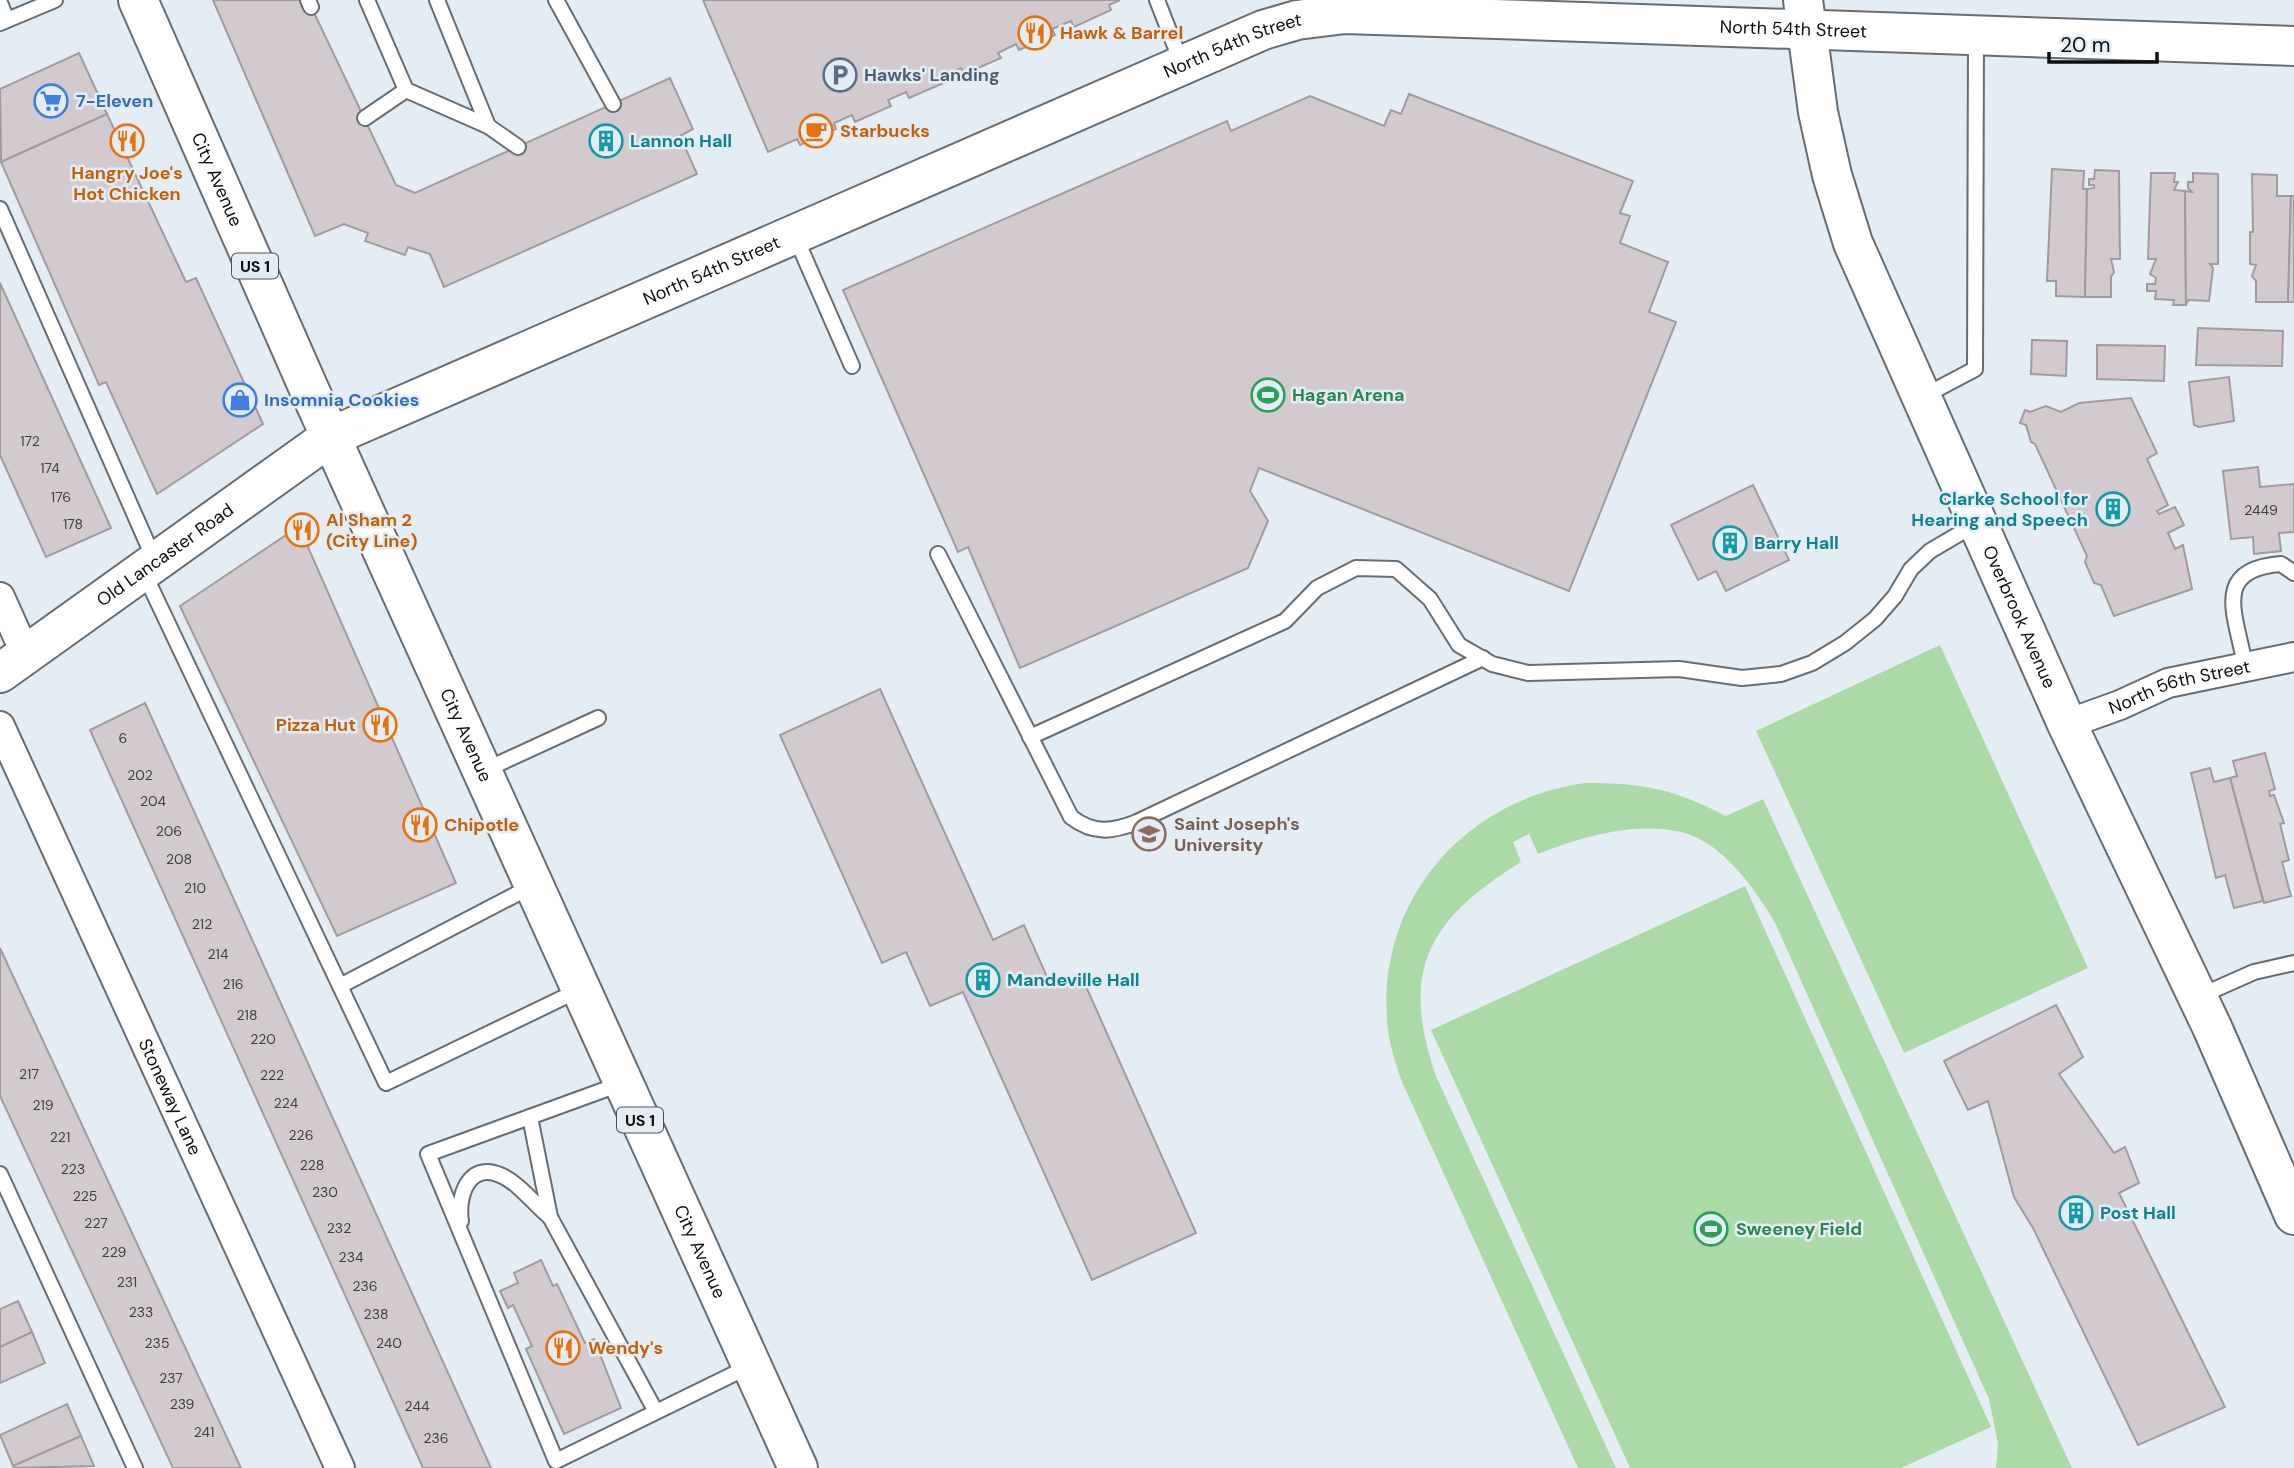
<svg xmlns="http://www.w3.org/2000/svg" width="2294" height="1468" viewBox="0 0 2294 1468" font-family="'DM Sans',sans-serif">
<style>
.park{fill:#acdaa7}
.building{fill:#d3cad0;stroke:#a19a9f;stroke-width:2}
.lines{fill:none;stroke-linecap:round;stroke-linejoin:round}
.lane-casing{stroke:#666d73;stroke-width:18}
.street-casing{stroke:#666d73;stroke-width:32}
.secondary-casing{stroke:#666d73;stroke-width:42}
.highway-casing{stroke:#666d73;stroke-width:42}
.lane{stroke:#fff;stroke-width:14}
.street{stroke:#fff;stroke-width:28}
.secondary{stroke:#fff;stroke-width:38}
.highway{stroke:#fff;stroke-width:38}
.labels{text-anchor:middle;stroke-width:5;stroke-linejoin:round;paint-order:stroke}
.number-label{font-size:14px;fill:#3e3d40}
.shield{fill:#e5edf4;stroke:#4d5154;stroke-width:2}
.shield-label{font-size:16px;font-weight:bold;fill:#0c0e10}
.street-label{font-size:18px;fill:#0c0e10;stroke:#e5edf4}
.food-label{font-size:18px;font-weight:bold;fill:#c56008;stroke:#e5edf4;text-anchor:start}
.service-label{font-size:18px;font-weight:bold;fill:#4e5e75;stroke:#e5edf4;text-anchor:start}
.shop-label{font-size:18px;font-weight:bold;fill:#366cbe;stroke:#e5edf4;text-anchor:start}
.culture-label{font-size:18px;font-weight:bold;fill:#0d838f;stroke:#e5edf4;text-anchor:start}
.leisure-label{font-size:18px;font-weight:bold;fill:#27864d;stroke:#e5edf4;text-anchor:start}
.education-label{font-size:18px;font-weight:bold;fill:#785e54;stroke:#e5edf4;text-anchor:start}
</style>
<rect width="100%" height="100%" fill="#e5edf4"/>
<g class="park">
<polygon points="1940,645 2088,968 1904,1053 1756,731"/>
<path d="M1585,783C1644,783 1674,789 1726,816L1763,799L2072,1468H1996L1998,1444L1989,1399L1776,925C1757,891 1722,841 1681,832C1635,821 1580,837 1538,854L1529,834L1513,842L1521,862C1429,919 1399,969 1436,1076L1616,1468H1578L1402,1082C1395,1062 1388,1041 1387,1020C1378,897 1467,799 1585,783Z"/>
<polygon points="1745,886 1991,1427 1901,1468 1630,1468 1431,1030"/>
</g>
<g class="building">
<polygon points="213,0 308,0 396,185 415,193 670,78 693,129 680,136 697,174 444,287 430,254 408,247 405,255 365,241 368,233 344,224 315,236"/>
<polygon points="703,0 1120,0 1109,5 1111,10 1074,27 1071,21 1052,29 1055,35 1019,50 1016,44 998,53 1001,58 964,74 961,68 943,76 946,82 909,98 906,92 888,100 891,106 855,122 852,115 834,123 836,129 800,145 797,139 768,152"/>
<polygon points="79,53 107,114 1,162 0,89"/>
<polygon points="1409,94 1633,181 1620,213 1630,216 1620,243 1668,262 1649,312 1676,322 1569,591 1259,468 1250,491 1268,521 1248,568 1020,668 968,547 958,552 843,290 1227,121 1231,131 1310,96 1384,126 1391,110 1401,114"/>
<polygon points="107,114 186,282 196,278 263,424 157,494 106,382 99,385 1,162"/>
<polygon points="2052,169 2084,171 2083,189 2087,189 2085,297 2056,296 2056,281 2047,281"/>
<polygon points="2095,170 2119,171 2120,259 2111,259 2114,272 2111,277 2111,297 2085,297 2087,189 2094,188 2094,185 2089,185 2089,179 2094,179"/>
<polygon points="2151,173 2175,173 2174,182 2178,182 2174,190 2185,191 2186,305 2173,305 2174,300 2155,299 2156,291 2147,291 2147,284 2155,284 2156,278 2150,274 2156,259 2148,259"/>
<polygon points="2193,173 2218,174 2218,264 2210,264 2213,268 2209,301 2188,300 2186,305 2185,191 2192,192 2188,188 2188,182 2193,182"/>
<polygon points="2252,174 2277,175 2277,196 2291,196 2288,302 2256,302 2256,281 2252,276 2256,265 2250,264 2250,232 2253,232"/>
<polygon points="2291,196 2294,196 2294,302 2288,302"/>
<polygon points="0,283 111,528 46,557 0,455"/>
<polygon points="2198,328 2283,331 2282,366 2196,365"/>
<polygon points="2032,340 2067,341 2066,376 2031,374"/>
<polygon points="2097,345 2165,346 2164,381 2097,379"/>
<polygon points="2229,377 2234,421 2199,427 2194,425 2189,382"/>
<polygon points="2131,398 2157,453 2147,459 2168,505 2157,511 2159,514 2175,507 2184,525 2168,533 2175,549 2183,545 2192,589 2114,616 2101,585 2094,583 2085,562 2087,556 2035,444 2031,442 2026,425 2020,423 2025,410 2030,412 2046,406 2061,412 2079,403"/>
<polygon points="2258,467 2260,487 2294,484 2294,532 2279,533 2281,551 2254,554 2253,537 2231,539 2223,471"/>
<polygon points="1753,485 1789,560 1726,591 1716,571 1698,580 1671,525"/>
<polygon points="289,533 304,538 456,883 337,936 180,606"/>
<polygon points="880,689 993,940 1024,925 1051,986 1080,973 1196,1233 1092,1280 963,992 930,1006 906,952 882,963 780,735"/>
<polygon points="145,703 491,1468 423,1468 90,730"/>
<polygon points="2265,753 2275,789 2269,791 2270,796 2274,795 2284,823 2280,824 2289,860 2282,862 2291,896 2264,903 2230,778 2237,776 2233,761"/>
<polygon points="2210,768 2214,782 2230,778 2263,901 2234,908 2225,875 2216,878 2191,773"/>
<polygon points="0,948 241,1468 173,1468 0,1096"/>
<polygon points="2056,1005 2083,1057 2059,1074 2114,1153 2125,1147 2139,1183 2119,1193 2225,1407 2138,1445 2033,1228 2014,1197 1988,1101 1968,1110 1944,1061"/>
<polygon points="541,1260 553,1286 557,1284 585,1343 594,1339 621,1408 564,1434 526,1349 532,1346 513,1305 508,1308 500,1291 518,1283 514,1273"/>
<polygon points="18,1301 32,1332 0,1347 0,1309"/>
<polygon points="32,1332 45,1363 0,1383 0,1347"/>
<polygon points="67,1404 81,1436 13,1466 0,1435"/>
<polygon points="81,1436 94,1466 14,1468 13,1466"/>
</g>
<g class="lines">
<defs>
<g id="lane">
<polyline points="308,0 311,7"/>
<polyline points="367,0 406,90 488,126"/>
<polyline points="437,0 488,126 518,147"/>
<polyline points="556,0 613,104"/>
<polyline points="1157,0 1182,64"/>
<polyline points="0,3 7,20"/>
<polyline points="0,23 55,0"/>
<polyline points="365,118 406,90"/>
<polyline points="0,209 155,561"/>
<polyline points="795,236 852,366"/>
<polyline points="1924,396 1975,369 1976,38"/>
<path d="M938,554L1071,817C1093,834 1112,832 1137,822L1483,658"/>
<polyline points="143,571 386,1083 579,990"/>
<path d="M2245,665C2236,615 2211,569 2281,564L2294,573"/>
<polyline points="1030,737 1285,621 1317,588 1356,568 1396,569 1430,599 1459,645 1492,664 1528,673 1679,669 1742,678 1781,674 1812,663 1845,643 1875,619 1895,596 1911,569 1930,551 1976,524"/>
<polyline points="485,770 598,718"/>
<polyline points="340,986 532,886"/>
<polyline points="2200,996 2254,972 2294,963"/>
<polyline points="623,1083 428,1154 556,1461 750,1366"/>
<polyline points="530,1117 550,1217 655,1410"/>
<polyline points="0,1174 135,1468"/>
<path d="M461,1221C457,1198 468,1161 500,1175C518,1182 535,1205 550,1217"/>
</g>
<g id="street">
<polyline points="0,597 26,655"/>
<path id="s1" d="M2067,724L2120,705L2168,683L2294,657"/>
<path id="s2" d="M0,726L340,1468"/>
</g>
<g id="secondary">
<path id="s3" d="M1803,0L1818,112L1832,175L1853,243L2067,724L2212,1027L2294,1215"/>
<path id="s4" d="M0,673L330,437L1263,30L1297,20L1345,14L2294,46"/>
</g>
<g id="highway">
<path id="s5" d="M138,0L309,389L798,1468"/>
</g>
</defs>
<use href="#lane" class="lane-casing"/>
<use href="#street" class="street-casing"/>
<use href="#secondary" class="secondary-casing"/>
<use href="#highway" class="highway-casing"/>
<use href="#lane" class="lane"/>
<use href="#street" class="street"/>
<use href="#secondary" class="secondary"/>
<use href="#highway" class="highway"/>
</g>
<defs>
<symbol id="restaurant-ring" viewBox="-11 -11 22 22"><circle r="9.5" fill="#e5edf4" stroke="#e8710a" stroke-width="1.5"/><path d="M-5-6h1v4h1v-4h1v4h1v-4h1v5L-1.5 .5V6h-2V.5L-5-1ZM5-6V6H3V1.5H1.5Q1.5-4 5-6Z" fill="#e8710a"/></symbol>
<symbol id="parking-ring" viewBox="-11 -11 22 22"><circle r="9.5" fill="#e5edf4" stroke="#5c6f8a" stroke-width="1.5"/><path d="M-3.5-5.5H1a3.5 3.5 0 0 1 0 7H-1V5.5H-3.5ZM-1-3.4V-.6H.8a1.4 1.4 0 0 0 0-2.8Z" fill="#5c6f8a"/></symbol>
<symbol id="supermarket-ring" viewBox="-11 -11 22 22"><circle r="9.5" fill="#e5edf4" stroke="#3f7fe0" stroke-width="1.5"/><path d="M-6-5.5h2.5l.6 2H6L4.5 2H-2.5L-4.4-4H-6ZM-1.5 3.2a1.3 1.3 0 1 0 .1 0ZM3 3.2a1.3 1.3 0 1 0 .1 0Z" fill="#3f7fe0"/></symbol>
<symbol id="cafe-ring" viewBox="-11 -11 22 22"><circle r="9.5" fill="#e5edf4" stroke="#e8710a" stroke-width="1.5"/><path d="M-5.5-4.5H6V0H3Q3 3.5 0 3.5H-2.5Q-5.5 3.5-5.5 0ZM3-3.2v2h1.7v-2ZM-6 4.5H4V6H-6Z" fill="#e8710a"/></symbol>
<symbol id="building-ring" viewBox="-11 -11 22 22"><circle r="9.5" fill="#e5edf4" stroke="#0f9aa8" stroke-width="1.5"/><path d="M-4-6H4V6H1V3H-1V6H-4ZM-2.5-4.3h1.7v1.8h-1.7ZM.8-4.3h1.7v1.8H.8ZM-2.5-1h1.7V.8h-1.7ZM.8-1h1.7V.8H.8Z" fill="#0f9aa8"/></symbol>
<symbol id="stadium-ring" viewBox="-11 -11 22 22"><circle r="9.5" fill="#e5edf4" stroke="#2e9e5b" stroke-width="1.5"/><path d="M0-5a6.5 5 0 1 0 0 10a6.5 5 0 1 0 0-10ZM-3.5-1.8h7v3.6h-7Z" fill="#2e9e5b"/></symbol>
<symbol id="shop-ring" viewBox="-11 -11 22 22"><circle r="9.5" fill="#e5edf4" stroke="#3f7fe0" stroke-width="1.5"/><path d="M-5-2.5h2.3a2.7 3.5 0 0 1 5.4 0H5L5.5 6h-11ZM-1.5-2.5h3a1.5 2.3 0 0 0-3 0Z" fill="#3f7fe0"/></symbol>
<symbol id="university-ring" viewBox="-11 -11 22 22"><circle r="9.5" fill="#e5edf4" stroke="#8d6e63" stroke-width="1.5"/><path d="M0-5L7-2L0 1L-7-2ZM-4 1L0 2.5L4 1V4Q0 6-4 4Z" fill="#8d6e63"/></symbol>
</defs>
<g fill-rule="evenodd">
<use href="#restaurant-ring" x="1016" y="14" width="38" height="38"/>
<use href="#parking-ring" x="821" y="56" width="38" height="38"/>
<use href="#supermarket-ring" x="32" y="82" width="38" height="38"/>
<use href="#cafe-ring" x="797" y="112" width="38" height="38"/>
<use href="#restaurant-ring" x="108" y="122" width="38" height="38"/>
<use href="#building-ring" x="587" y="122" width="38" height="38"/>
<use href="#stadium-ring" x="1249" y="376" width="38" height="38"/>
<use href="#shop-ring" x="221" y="381" width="38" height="38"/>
<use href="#building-ring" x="2094" y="490" width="38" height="38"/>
<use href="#restaurant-ring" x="283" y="511" width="38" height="38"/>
<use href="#building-ring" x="1711" y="524" width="38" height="38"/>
<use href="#restaurant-ring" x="361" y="706" width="38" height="38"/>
<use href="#restaurant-ring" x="401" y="806" width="38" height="38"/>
<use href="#university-ring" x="1130" y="815" width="38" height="38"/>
<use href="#building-ring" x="964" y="961" width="38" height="38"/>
<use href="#building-ring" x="2057" y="1194" width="38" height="38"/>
<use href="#stadium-ring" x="1692" y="1210" width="38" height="38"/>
<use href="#restaurant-ring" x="544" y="1329" width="38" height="38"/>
</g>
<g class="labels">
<g class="number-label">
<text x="30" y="446">172</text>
<text x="50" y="473">174</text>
<text x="61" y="502">176</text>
<text x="2261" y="515">2449</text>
<text x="73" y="529">178</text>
<text x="123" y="743">6</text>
<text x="140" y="780">202</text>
<text x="153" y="806">204</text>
<text x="169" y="836">206</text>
<text x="179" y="864">208</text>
<text x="195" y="893">210</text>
<text x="202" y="929">212</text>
<text x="218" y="959">214</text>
<text x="233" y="989">216</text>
<text x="247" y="1020">218</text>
<text x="263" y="1044">220</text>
<text x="29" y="1079">217</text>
<text x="272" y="1080">222</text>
<text x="286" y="1108">224</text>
<text x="43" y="1110">219</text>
<text x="301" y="1140">226</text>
<text x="60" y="1142">221</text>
<text x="312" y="1170">228</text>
<text x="73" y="1174">223</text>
<text x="325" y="1197">230</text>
<text x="85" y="1201">225</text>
<text x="96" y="1228">227</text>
<text x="339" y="1233">232</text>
<text x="114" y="1257">229</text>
<text x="351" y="1262">234</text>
<text x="127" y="1287">231</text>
<text x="365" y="1291">236</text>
<text x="141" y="1317">233</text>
<text x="376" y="1319">238</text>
<text x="157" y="1348">235</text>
<text x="389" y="1348">240</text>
<text x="171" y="1383">237</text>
<text x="182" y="1409">239</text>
<text x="417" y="1411">244</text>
<text x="204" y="1437">241</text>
<text x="436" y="1443">236</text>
</g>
<g class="shield">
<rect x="232" y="253.5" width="46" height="25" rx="5"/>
<rect x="617" y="1107.5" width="46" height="25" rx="5"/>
</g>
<g class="shield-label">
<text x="255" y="272">US 1</text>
<text x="640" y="1126">US 1</text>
</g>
<g class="street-label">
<text dy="6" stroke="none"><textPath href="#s4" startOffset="1956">North 54th Street</textPath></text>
<text dy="6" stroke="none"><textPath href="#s4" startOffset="1390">North 54th Street</textPath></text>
<text dy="6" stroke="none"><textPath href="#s5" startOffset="196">City Avenue</textPath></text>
<text dy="6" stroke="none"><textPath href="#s4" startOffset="822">North 54th Street</textPath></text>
<text dy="6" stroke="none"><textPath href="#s4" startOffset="203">Old Lancaster Road</textPath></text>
<text dy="6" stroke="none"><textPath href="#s3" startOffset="658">Overbrook Avenue</textPath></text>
<text dy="6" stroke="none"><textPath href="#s1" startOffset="119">North 56th Street</textPath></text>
<text dy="6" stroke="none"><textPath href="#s5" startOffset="805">City Avenue</textPath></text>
<text dy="6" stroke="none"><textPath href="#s2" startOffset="408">Stoneway Lane</textPath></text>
<text dy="6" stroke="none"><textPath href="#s5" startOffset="1372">City Avenue</textPath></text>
</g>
<g class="food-label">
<text x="1060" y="39">Hawk &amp; Barrel</text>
<text x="840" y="137">Starbucks</text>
<text x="127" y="179" text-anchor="middle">Hangry Joe's<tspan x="127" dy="21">Hot Chicken</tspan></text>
<text x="326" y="526">Al Sham 2<tspan x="326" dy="21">(City Line)</tspan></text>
<text x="356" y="731" text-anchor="end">Pizza Hut</text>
<text x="444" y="831">Chipotle</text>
<text x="588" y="1354">Wendy's</text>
</g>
<g class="service-label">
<text x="864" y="81">Hawks' Landing</text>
</g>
<g class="shop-label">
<text x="76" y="107">7-Eleven</text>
<text x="264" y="406">Insomnia Cookies</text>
</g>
<g class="culture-label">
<text x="630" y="147">Lannon Hall</text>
<text x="2088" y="505" text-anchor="end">Clarke School for<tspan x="2088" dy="21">Hearing and Speech</tspan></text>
<text x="1754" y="549">Barry Hall</text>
<text x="1007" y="986">Mandeville Hall</text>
<text x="2100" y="1219">Post Hall</text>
</g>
<g class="leisure-label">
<text x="1292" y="401">Hagan Arena</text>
<text x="1736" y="1235">Sweeney Field</text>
</g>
<g class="education-label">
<text x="1174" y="830">Saint Joseph's<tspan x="1174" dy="21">University</tspan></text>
</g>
</g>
<path d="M2049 52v10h108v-10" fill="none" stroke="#0c0e10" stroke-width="3.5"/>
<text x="2060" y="52" font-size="21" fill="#0c0e10" stroke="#e5edf4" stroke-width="5" paint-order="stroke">20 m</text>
</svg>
